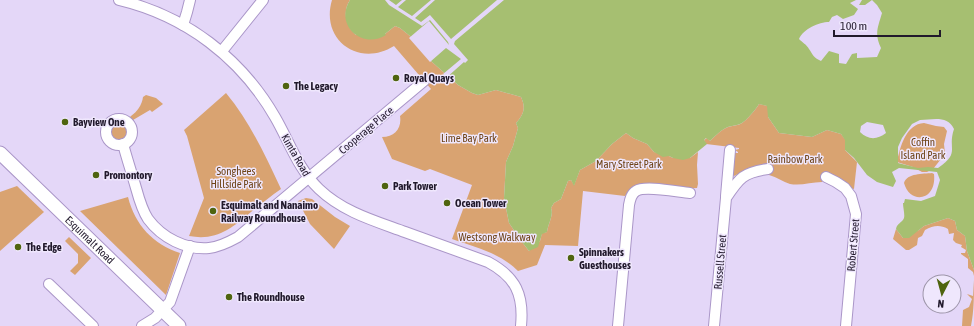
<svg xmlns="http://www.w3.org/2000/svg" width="974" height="326" viewBox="0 0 974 326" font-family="'Asap Condensed',sans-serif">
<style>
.green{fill:#d9a371}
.water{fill:#a6bf71;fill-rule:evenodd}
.pier{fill:#e4d7f8}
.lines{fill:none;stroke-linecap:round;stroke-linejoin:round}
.minor-casing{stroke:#aa96c8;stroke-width:12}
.major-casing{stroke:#aa96c8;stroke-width:15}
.minor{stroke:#fff;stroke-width:10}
.major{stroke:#fff;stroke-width:13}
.poi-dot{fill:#4f640f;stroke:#efe7fd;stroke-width:1.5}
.labels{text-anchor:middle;stroke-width:3;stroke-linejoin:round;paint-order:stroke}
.poi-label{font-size:11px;font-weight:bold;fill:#21192c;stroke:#efe7fd;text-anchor:start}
.street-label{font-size:11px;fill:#21192c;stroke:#efe7fd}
.park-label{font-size:11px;fill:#6e4418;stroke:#efe7fd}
</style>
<rect width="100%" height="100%" fill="#e4d7f8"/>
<g class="green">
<path d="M332,0H350C342,12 346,26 356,35L385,34L395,26L400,28L415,40L432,62L458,85L472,93L478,95L496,90L521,97C526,108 524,114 516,123L518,128L513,146L506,162L504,198L509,223L522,242L529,251L540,241L542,233L547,232C548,224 554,215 551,208L554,203L561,199L568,181L571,180L574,185L580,170L596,161L612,144L626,133L633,138L647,144L654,152L669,156L673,158H690L698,152L697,165L698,184L697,188L630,191L625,196L583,191L578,246L545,245L537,265L518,271C500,253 475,247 452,239L472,185L430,169L425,171L392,159L382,137C395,137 402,128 400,116L431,89L394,46C359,68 320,40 332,0Z"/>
<path d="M226,93C250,122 265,155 281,189C271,196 261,204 251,212C231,229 216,241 189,236L204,198L187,136L184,130Z"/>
<path d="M146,95L156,98L163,104L152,112L150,110L133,120L130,117L131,116C137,112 142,105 143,97Z"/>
<path d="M759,104L768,106V117L779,133L812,137L827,130L841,134L845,139V150L857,162L854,189C850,188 847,184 843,181C837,176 831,175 824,173L822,182C811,182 801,186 790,184C783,182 777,177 769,175L770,166L760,165L750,168L734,176L733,175L735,153H738V152L735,150L739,149V148L706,144L704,140L707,138L710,141C714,137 719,132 724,129C730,125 738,126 742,123C747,120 756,109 759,104Z"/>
<path d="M924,123L936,126L944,127L947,131L944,144L945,154L933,169L927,172H922L913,167L897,162C900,147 906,124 924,123Z"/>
<circle cx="119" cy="132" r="8"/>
<path d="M932,173L934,174C937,201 910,205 904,183C907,173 923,174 932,173Z"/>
<polygon points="17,186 44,212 0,251 0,192"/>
<path d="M128,197C135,225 153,244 180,253L166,295L80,211Z"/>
<polygon points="306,198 312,199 335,217 350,226 334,249 310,224 298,201"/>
<path d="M948,218L955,221L957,230L965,236L967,251L974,270V276L973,272L968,268V259L961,254V253H965L966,250L961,247L962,245L956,243L953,240L954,233L949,234L948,229C939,224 933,226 925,230L922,236L918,238L917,245L909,250H906L893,239L896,229L903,238L919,230L924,226Z"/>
<polygon points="69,237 91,258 75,275 70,271 78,263 78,254 65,241"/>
<path d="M974,280C974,296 974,311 971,326H962L963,310L969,307L972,299L967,294L973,296Z"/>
</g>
<path class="water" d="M350,0H856L850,3L858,9L854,15L843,19L837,15L832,17L829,22C819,22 803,29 799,39C802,42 807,45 809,49C813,55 814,58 821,61L829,51L839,54V63L846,64L852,54L857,53V58L877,57L881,48C874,34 878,27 882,13L877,5L872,0L865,5H859L862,0H974V270L967,251L965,236L957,230L955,221L948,218L924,226L909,238H903L896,229C897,223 902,223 904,218C905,214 903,208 903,203H904L905,199L921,201L935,196L940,180L937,172L899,168L892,172L896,181L893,187L877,182L867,175L854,158L845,150V140L841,134L827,130L812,137L779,133L768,117L767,106L759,104C756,109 747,120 742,123C737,126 730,125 724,129C719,132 714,137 710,141L706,138L704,140L707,144L690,158L683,160L673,158L669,156L663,157L654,152L647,144L633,138L626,133L612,144L596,161L580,170L574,186L571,180L568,181L561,199L554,203L551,208C554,215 548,224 547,232L542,234L538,247L529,251L522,242L509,223L504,198L506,162L513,146L518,128L516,123C524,114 526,108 521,97L496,90L478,95L472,93L458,85L432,62L415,40L400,28L395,26L385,34L386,35C362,50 334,25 350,0ZM936,119C944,119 950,121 954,129C947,150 961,152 938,168L928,167L918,168L898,163V147L902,138L912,124L920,120ZM867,122L883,125L886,133C877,140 868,140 860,132L861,126Z"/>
<polygon class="pier" points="385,0 389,0 396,5 402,0 406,0 398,7 412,16 431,0 435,0 415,18 421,22 430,15 451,39 497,0 504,0 455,41 454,44 468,60 465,63 464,62 446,78 443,74 461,59 446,48 430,62 409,38 429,21 449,45 448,42 430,20 422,26 389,5"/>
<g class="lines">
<defs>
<g id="minor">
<path d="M119,0C186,16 241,58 275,117C289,141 298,169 319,189C343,212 375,221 405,232C433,242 461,252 488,262C516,277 524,295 521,326"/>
<polyline points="183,25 187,12 190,0"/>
<polyline points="222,51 263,0"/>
<circle cx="119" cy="132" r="13"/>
<path d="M123,144C127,159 132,174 136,188C139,199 142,210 148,219C162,238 186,250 209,248C219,247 229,242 238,237L424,81"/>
<polyline points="826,177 836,182 845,188 851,196 856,214 846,326"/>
<polyline points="726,196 730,150"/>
<polyline points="49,284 93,326"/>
<polyline points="142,326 155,318 170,302 190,246"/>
<path d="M618,326L629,205C630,200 631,194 636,191C645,185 678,192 690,193"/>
<path d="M714,326L726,198C739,178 744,172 768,169"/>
</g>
<g id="major">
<path id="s1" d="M0,153L179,326"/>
</g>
</defs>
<use href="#minor" class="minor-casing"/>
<use href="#major" class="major-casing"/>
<use href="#minor" class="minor"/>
<use href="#major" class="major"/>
</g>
<g class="poi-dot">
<circle cx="396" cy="78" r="4"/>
<circle cx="286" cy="86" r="4"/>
<circle cx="65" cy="122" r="4"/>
<circle cx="96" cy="175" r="4"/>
<circle cx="385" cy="186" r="4"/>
<circle cx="447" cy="203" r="4"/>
<circle cx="213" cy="211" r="4"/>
<circle cx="18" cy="247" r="4"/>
<circle cx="571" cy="258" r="4"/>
<circle cx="229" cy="297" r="4"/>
</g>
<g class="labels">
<g class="poi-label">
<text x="404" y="82">Royal Quays</text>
<text x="294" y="90">The Legacy</text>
<text x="73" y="126">Bayview One</text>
<text x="104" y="179">Promontory</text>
<text x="393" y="190">Park Tower</text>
<text x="455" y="207">Ocean Tower</text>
<text x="221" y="209">Esquimalt and Nanaimo<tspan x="221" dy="13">Railway Roundhouse</tspan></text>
<text x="26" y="251">The Edge</text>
<text x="579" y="256">Spinnakers<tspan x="579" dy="13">Guesthouses</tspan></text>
<text x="237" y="301">The Roundhouse</text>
</g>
<g class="street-label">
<text transform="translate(366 130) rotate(-40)" y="4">Cooperage Place</text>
<text transform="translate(296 155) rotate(60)" y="4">Kimta Road</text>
<text dy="4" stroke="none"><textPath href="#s1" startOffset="125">Esquimalt Road</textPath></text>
<text transform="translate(853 245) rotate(-85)" y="4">Robert Street</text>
<text transform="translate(720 262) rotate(-85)" y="4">Russell Street</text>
</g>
<g class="park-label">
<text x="469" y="142">Lime Bay Park</text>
<text x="923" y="146">Coffin<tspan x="923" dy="13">Island Park</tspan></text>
<text x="795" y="163">Rainbow Park</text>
<text x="629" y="168">Mary Street Park</text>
<text x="236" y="175">Songhees<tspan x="236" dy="13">Hillside Park</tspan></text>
<text x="497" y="241">Westsong Walkway</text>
</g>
</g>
<g transform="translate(942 294) rotate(186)"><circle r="19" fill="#efe7fd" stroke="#9d95a9"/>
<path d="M0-3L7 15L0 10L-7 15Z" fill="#4f640f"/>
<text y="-6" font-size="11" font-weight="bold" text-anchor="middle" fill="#21192c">N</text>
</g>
<path d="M834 30v6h106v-6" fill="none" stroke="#21192c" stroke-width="2"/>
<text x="840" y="30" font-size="12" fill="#21192c" stroke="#efe7fd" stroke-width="3" paint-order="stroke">100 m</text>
</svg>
